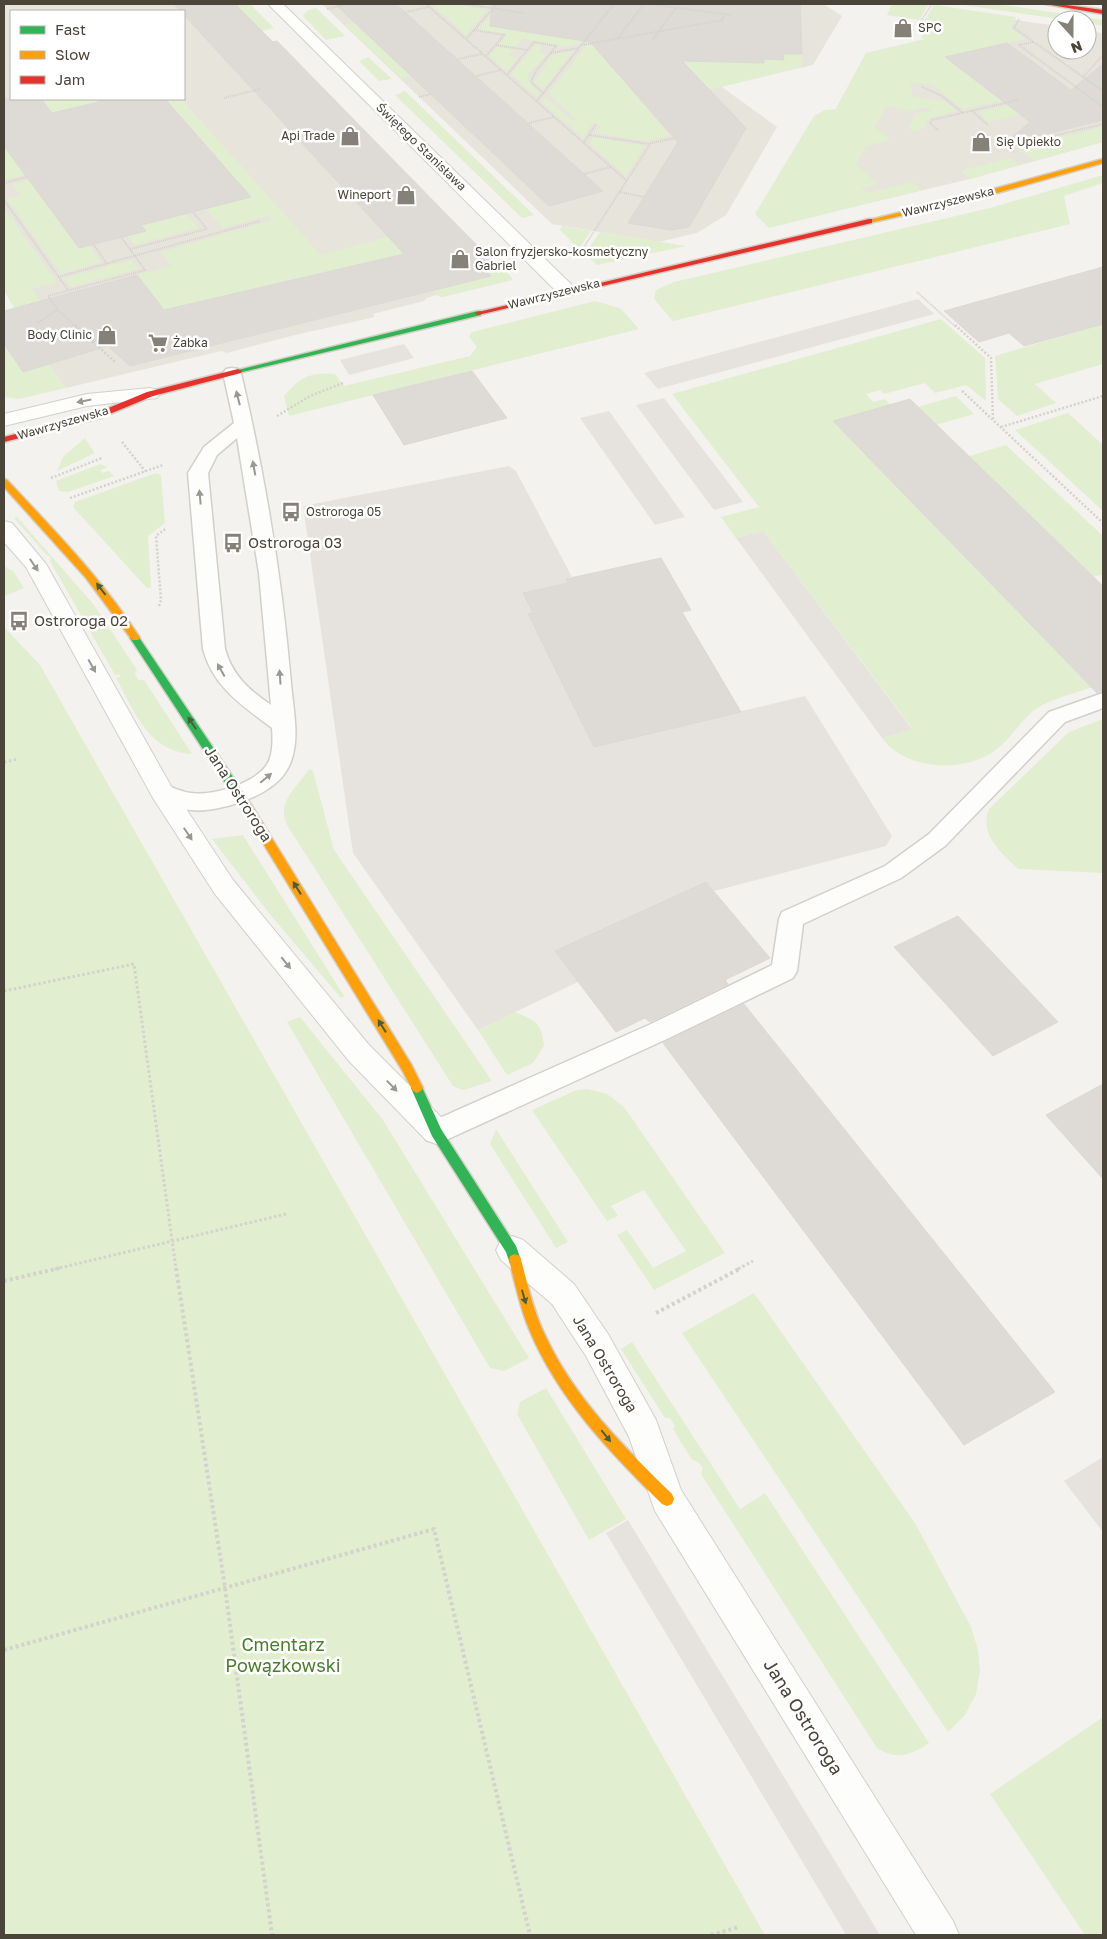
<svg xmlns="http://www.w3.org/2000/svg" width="1107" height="1939" viewBox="0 0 1107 1939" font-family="'Golos Text',sans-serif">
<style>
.residential{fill:#e7e4dc;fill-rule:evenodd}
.green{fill:#e1eecf}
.parking{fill:#e6e3df}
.building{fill:#dedbd6;stroke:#dcd9d4}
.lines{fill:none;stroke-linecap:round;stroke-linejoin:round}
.lane-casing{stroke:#d2d0cb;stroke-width:3}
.street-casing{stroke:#d2d0cb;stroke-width:2}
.fast-casing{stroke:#d3cfc5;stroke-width:3}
.slow-casing{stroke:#d3cfc5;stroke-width:3}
.jam-casing{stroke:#d3cfc5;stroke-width:3}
.path-far3{stroke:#d3d2cc;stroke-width:2;stroke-dasharray:1 1;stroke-linecap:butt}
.path-far2{stroke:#d3d2cc;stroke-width:2.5;stroke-dasharray:2 2;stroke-linecap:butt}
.path-far1{stroke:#d3d2cc;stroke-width:3;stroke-dasharray:2.5 2.5;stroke-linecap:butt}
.path{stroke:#d3d2cc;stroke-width:4;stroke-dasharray:3 3;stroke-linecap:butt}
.lane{fill:#fdfdfc;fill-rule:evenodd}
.street{fill:#fdfdfc;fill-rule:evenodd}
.fast{fill:#30b455;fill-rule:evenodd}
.slow{fill:#ff9f0a;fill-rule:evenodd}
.jam{fill:#e5322d;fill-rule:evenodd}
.oneway{fill:#9b9791}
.oneway2{fill:#446040}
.labels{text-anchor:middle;stroke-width:5;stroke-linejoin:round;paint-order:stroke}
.far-poi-label{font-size:12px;fill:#4b4439;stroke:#fff;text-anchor:start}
.far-street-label{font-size:12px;fill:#4b4439;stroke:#fff}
.poi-label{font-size:15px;fill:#4b4439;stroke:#fff;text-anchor:start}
.street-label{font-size:15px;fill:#4b4439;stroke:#fff}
.near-park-label{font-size:18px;fill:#4a7f2a;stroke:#fff}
.near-street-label{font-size:18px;fill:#4b4439;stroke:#fff}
</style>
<rect width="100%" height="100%" fill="#f4f2ee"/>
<g class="residential">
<path d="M4,4H235L497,265L511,277L512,280L442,297L437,295L427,298L424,301L373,314L375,317L295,335L227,353L221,351L66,388L48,364L23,372L4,347V315L16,311L4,290ZM11,11H184V99H11Z"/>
<polygon points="322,4 823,4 842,16 813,65 725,85 722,87 777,127 726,215 697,233 659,242 552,224"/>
<polygon points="976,14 1057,26 1057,50 1087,50 1087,31 1103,33 1103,142 970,179 877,201 812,153 866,53 972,29"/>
</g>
<g class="green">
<polygon points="235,4 250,4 274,28 262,31"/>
<polygon points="431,4 451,4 487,10 466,35"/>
<polygon points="587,4 610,4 578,44 558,48 560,45 523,39 515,47 499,45 507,34 478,29 495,11 506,29 560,38"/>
<polygon points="884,4 929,4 919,20 887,15 892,5"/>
<polygon points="957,4 997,4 1103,20 1103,26 1087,23 1087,20 1066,20"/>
<polygon points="934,5 1016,17 1011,28 1026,39 945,57 1002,101 963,109 931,84 911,83 912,96 946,102 957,111 929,118 925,123 928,127 913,131 909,127 915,114 931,111 925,107 912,111 886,106 875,127 891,140 866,146 856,164 878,184 861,188 866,193 913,182 923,190 769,228 755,214 814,116 825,110 836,109 866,53 925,39 921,38 927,25 922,24"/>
<polygon points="316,8 345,36 326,40 303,16 308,10"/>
<polygon points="731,20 731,62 764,63 764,59 783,60 783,54 802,54 802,67 709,90 674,53 610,64 670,136 644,141 595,133 601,125 593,123 583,138 542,102 545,97 571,120 578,120 548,94 586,45"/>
<polygon points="355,23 411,76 400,78 344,25"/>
<polygon points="536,44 543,45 538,52 547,54 528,75 529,82 540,93 537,97 511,74"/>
<polygon points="497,47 514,49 509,56 518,58 507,71 489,56"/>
<polygon points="573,51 543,90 534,82 553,54"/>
<polygon points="368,57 392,79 379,81 359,61"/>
<polygon points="405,91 534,215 522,218 395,95"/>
<polygon points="41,99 94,99 97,102 52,113"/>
<polygon points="163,99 181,99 321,255 394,235 410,253 164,310 137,275 171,266 160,252 272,220 268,216 223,228 206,209 250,197"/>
<polygon points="1022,103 1033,111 989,122 980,114 981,111"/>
<polygon points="1103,127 1103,142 1035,161 1018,148"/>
<polygon points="593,137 645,146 626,176 589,143"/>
<polygon points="4,146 25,175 4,180"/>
<polygon points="1010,158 1020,165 970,179 960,171"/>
<polygon points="1103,175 1103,183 1064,196 1070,224 673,321 654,299 656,290 674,282 990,208"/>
<polygon points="29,180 79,248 89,246 101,262 61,274 6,198 20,195 12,184"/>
<polygon points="4,208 57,282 32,289 48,313 4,325 4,315 16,311 4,290"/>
<polygon points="187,214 199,228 134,245 127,236 145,231 142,226"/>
<polygon points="562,226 591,231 579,249 560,230"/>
<polygon points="600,232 686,246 597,265 585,254"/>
<polygon points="131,260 139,269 71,287 64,278"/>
<polygon points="499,265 511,277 512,280 442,297 437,295 430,286"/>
<path d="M595,301L620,308L639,329L289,416L284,396C301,377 309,372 335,374L344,386L470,356L477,347L469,337L472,332Z"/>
<path d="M941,319L985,358L986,401L966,385L935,393L925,383L884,394L880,390L866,394L873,402L885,399L890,405L833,421L1082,678L1103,670V684C1085,690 1054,698 1039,707C1021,718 1010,741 993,752C961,773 905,770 882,738L912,728L763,531L736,538L721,517L759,507L672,394Z"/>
<polygon points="1103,324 1103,364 1035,384 1056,403 1017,416 998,399 995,356"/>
<polygon points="4,347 23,372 48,364 66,388 19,399 4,397"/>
<polygon points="956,396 974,414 936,425 918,407"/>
<polygon points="1068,413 1103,445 1103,511 1015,430"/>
<polygon points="85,438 94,452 93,454 57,471 63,457"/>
<polygon points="1006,445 1103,536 1103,575 1093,576 969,456"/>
<polygon points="100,464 107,467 101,470 102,473 109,471 114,476 68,492 59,491 56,481"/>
<polygon points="156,473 161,475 165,523 148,536 151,587 147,588 73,507 75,502"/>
<path d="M17,517L94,605L137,670L135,674L138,680H144L192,754C149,752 134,711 116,678L120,677L119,674L115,675L50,561L51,558L45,553L14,518Z"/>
<polygon points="4,566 13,571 24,588 5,596"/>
<polygon points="4,627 40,665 765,1935 4,1935"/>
<path d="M1103,719V873L1018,869C1001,852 979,835 989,809L1069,732Z"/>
<path d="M309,769L313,771L334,850L492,1081L463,1090L453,1086L287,825C276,801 298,787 309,769Z"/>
<polygon points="243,835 344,996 341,998 268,912 212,839"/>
<path d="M515,1012C535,1021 542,1022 544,1046L533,1063L507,1075L478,1030Z"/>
<polygon points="300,1017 383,1120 529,1358 504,1371 490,1368 287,1022"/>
<polygon points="588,1089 607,1094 624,1107 725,1253 654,1290 617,1235 627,1230 653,1268 686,1251 644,1190 611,1206 618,1216 607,1221 532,1110 577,1090"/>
<polygon points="496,1129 568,1242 556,1248 490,1144"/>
<polygon points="754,1293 915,1523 971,1627 978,1650 980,1671 976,1694 965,1715 948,1732 682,1333"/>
<path d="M632,1342L740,1509L765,1493L929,1743C910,1756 896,1760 877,1748L701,1474L703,1468L698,1462L692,1460L673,1429L675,1426L670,1418H665L621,1349Z"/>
<polygon points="546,1388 626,1519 589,1540 517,1414 520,1402"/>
<polygon points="1103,1717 1103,1935 1085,1935 990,1794"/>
</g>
<g class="parking">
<polygon points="918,299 934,314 658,389 644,373"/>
<polygon points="404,344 414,358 349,375 340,360"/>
<polygon points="664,398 743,502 714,510 636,405"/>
<polygon points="609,411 685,517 655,525 580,418"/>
<polygon points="509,466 516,471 572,577 567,578 568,583 524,593 533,613 528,615 594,746 805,696 892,836 886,846 714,891 706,882 556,951 578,982 478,1030 353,853 303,506"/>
<polygon points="763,531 912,729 882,738 736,538"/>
<polygon points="1103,1457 1103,1532 1064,1481"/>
<polygon points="628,1520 880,1935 846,1935 606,1533"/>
</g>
<g class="building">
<polygon points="174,4 235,4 273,42 277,41 497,266 485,269 491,276 130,366 108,346 23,372 4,343 4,311 137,275 164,310 404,254 184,15 184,11 180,11"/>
<polygon points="335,4 396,4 603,191 549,206"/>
<polygon points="492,4 800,4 802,54 783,54 784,60 764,59 764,63 682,61 746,128 689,227 671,230 628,223 678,142 590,42 490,26"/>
<polygon points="1007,43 1071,90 1103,64 1103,120 1002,145 1030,122 945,57"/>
<polygon points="4,99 41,99 52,113 112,99 165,99 251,197 141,225 146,231 79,248 4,146"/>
<polygon points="1103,267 1103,324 1024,346 1009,333 979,342 944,311"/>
<polygon points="472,371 507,418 404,445 373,395"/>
<polygon points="910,399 1103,586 1103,691 1097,693 833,421"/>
<polygon points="661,558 691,610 682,612 741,712 594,747 528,614 533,613 523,593 568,583 566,579"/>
<polygon points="706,882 770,958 725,980 728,984 650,1022 645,1018 616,1032 555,951"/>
<polygon points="958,916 1058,1022 993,1056 894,947"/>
<polygon points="744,1004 1055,1392 964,1445 663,1043"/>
<polygon points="1103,1084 1103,1179 1046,1115"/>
</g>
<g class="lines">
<defs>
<g id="lane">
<path d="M232,368L238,369L241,373C265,475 282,578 291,683C293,709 301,741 289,766C277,793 234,807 206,810C189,812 159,807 151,792L154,786C168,782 177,792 191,793C212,796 253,784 266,766C273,757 273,740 272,728C243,706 213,687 203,649L188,473L204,447L234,423L223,373L226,369ZM237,438L259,573L271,705C249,690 232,675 225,649L208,473L217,455Z"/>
<polygon points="1103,693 1103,708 1065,722 945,846 901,878 803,924 797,971 793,978 669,1038 446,1140 436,1143 426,1140 423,1132 426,1124 651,1024 772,965 779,919 782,912 885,866 929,834 1049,712"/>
</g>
<g id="street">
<polygon points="268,4 283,4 574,287 576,291 574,295 560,295"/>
<polygon points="150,388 157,390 160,394 157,398 87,406 4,426 4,414 87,394"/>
<polygon points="4,521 12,523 46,564 171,786 233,880 369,1045 446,1122 451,1131 446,1140 436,1144 426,1140 349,1061 215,894 153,798 26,567 4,542"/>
<polygon points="512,1236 523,1240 574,1284 608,1334 656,1420 681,1490 953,1921 959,1935 916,1935 655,1511 629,1437 586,1356 552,1304 501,1260 496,1250 501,1240"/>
</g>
<g id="fast">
<polygon points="478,311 481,311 481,315 238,373 234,371"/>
<polygon points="135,635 138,636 247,798 248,801 247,804 239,804 130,638"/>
<polygon points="417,1083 421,1085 441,1129 516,1246 521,1260 520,1264 515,1266 510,1264 506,1252 432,1136 411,1088 413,1085"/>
</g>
<g id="slow">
<polygon points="1103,159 1103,163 976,199 869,223 865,221 971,195"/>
<path d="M4,479L7,480C54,530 103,580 140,638L138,640H132L86,578L4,487Z"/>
<polygon points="243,797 247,798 411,1064 423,1088 421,1091 417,1093 413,1091 402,1070 239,804 238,801 239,798"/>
<path d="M515,1254L520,1256L521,1260C528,1285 533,1310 544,1333C573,1397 623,1446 672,1494L674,1499L672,1504L667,1506L662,1504C610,1452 558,1399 529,1329C520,1307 515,1283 509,1260L510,1256Z"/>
</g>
<g id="jam">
<polygon points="1045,4 1059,4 1103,10 1103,14"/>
<polygon points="869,219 872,219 872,223 478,315 474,313"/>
<polygon points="238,369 242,371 241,373 153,396 100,418 4,442 4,437 94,414 147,392"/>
</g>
</defs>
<use href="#lane" class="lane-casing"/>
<use href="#street" class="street-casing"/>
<use href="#fast" class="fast-casing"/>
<use href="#slow" class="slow-casing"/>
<use href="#jam" class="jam-casing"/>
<g class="path-far3">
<polyline points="29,4 30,6"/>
<polyline points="426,4 627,181"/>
<polyline points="464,4 525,13"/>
<polyline points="648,4 731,15"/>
<polyline points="327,9 348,4"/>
<polyline points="406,12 429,7"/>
<polyline points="1019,19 1014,28 1103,91"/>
<polyline points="919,24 932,4"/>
<polyline points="474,30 504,35 486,56"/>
<polyline points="618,38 644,4"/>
<polyline points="466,39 497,4"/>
<polyline points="653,39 676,8"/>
<polyline points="1033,42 1019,45 1103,107"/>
<polyline points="496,45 527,50 507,75"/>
<polyline points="582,45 723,20 724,15"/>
<polyline points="527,50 534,42 556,46 536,71 531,82 544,94"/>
<polyline points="551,53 579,48"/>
<polyline points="458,59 482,54"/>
<polyline points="477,76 501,70"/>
<polyline points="1083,77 1103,55"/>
<polyline points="922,87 942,96 963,113"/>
<polyline points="419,97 431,94"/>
<polyline points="224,98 260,89"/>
<polyline points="99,99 101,101"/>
<polyline points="537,101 614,4"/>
<polyline points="972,111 988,125"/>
<polyline points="529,123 554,117"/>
<polyline points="938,130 930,123 932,120 1018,100"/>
<polyline points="589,135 650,144"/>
<polyline points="584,142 596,124"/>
<polyline points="1014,152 1008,147 1103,124"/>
<polyline points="584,174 611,167"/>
<polyline points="4,183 27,177"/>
<polyline points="620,192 644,197"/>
<polyline points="4,200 68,290"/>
<polyline points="94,245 107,264"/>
<polyline points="130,249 207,229 193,212"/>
<polyline points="580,253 651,143 675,138"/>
<polyline points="58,277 260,221"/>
<polyline points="917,292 956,327"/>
<polyline points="37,323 58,310"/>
<polyline points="76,327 58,310 48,296 145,270 121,237"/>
</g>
<g class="path-far2">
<polyline points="75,325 116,363"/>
<polyline points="955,325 991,358 993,420"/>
<polyline points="962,391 1103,523"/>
<polyline points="277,416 310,396 343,383"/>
<polyline points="1001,427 1103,396"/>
<polyline points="122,442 145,471"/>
<polyline points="51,478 102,458"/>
<polyline points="70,498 163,465"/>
<polyline points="159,606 161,600 156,536 165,529"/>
</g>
<g class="path-far1">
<polyline points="4,762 18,759"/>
<polyline points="4,991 134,964 176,1269"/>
<polyline points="55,1269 286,1214"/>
<polyline points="738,1269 753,1261"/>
</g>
<g class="path">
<polyline points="176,1268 225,1588 272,1935"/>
<polyline points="4,1281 60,1268"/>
<polyline points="656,1313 741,1268"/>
<polyline points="4,1650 434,1529 530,1935"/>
<polyline points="711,1935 739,1927"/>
</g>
<use href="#lane" class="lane"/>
<use href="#street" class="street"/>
<use href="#fast" class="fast"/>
<use href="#slow" class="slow"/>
<use href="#jam" class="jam"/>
</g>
<defs><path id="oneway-solid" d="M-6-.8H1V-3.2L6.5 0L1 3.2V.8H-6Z" transform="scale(1.25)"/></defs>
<g class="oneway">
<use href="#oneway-solid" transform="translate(238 398) rotate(-104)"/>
<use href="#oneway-solid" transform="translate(84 401) rotate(169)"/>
<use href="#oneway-solid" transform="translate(254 468) rotate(-100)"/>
<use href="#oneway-solid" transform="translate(200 497) rotate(-95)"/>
<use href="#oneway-solid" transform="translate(34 565) rotate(56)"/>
<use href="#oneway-solid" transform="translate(92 666) rotate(61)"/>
<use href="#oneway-solid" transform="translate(221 670) rotate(-119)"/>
<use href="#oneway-solid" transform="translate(280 677) rotate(-94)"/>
<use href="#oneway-solid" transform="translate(266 778) rotate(-40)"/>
<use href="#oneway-solid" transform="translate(188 834) rotate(56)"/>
<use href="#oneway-solid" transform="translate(286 963) rotate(51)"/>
<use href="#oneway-solid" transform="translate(392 1086) rotate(46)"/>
</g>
<g class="oneway2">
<use href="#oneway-solid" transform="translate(101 589) rotate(-128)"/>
<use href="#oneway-solid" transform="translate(192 723) rotate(-123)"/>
<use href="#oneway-solid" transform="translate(297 888) rotate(-122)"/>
<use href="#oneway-solid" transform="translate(382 1026) rotate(-122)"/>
<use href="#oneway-solid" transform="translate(524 1297) rotate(74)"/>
<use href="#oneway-solid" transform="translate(606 1436) rotate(51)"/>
</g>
<defs>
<symbol id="shop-bare" viewBox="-9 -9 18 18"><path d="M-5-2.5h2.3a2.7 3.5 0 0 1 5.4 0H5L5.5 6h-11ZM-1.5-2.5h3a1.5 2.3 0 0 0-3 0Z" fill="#868178" stroke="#fff" stroke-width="2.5" paint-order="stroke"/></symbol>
<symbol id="supermarket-bare" viewBox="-9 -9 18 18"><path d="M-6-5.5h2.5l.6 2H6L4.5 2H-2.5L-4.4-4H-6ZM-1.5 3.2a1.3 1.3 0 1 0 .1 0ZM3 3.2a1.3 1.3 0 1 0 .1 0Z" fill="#868178" stroke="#fff" stroke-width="2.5" paint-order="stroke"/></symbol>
<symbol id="bus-bare" viewBox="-9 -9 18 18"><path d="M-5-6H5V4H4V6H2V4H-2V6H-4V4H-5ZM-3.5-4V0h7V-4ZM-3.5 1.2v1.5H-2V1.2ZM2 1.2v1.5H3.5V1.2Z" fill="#868178" stroke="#fff" stroke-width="2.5" paint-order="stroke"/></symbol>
</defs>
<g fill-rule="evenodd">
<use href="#shop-bare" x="889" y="14" width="28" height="28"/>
<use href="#shop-bare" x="336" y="122" width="28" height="28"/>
<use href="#shop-bare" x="967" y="128" width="28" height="28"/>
<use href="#shop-bare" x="392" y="181" width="28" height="28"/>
<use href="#shop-bare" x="446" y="245" width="28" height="28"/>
<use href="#shop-bare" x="93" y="321" width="28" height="28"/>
<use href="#supermarket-bare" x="144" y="329" width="28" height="28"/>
<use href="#bus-bare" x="277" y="498" width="28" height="28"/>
<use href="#bus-bare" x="219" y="529" width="28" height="28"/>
<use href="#bus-bare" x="5" y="607" width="28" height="28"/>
</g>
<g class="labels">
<g class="far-poi-label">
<text x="918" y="32">SPC</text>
<text x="335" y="140" text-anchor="end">Api Trade</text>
<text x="996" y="146">Się Upiekło</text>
<text x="391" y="199" text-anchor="end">Wineport</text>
<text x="475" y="256">Salon fryzjersko-kosmetyczny<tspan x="475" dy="14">Gabriel</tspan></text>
<text x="92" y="339" text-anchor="end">Body Clinic</text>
<text x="173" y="347">Żabka</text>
<text x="306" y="516">Ostroroga 05</text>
</g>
<g class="far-street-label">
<text transform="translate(421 147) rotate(44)" y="4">Świętego Stanisława</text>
<text transform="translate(948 202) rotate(-14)" y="4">Wawrzyszewska</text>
<text transform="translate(554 294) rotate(-14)" y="4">Wawrzyszewska</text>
<text transform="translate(63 423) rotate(-16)" y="4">Wawrzyszewska</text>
</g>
<g class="poi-label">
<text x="248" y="548">Ostroroga 03</text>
<text x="34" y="626">Ostroroga 02</text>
</g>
<g class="street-label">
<text transform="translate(238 794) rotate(57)" y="5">Jana Ostroroga</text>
<text transform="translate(605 1364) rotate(59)" y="5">Jana Ostroroga</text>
</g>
<g class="near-park-label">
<text x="283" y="1651">Cmentarz<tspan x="283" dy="21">Powązkowski</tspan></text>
</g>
<g class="near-street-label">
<text transform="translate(803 1717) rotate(58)" y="6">Jana Ostroroga</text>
</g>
</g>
<rect width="1107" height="1939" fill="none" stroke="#4b4439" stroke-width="10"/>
<rect x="10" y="10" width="175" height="90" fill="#ffffff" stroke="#b7b4b0"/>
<rect x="20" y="26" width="25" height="8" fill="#30b455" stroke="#b7b4b0"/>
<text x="55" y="35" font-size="15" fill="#4b4439">Fast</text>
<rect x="20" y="51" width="25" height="8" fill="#ff9f0a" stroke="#b7b4b0"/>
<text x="55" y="60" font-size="15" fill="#4b4439">Slow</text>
<rect x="20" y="76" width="25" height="8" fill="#e5322d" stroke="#b7b4b0"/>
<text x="55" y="85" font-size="15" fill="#4b4439">Jam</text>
<g transform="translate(1072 35) rotate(159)"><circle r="24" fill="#ffffff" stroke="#b7b4b0"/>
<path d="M0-4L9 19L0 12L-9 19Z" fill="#868178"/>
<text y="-8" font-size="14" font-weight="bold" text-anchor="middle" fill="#4b4439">N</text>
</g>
</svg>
